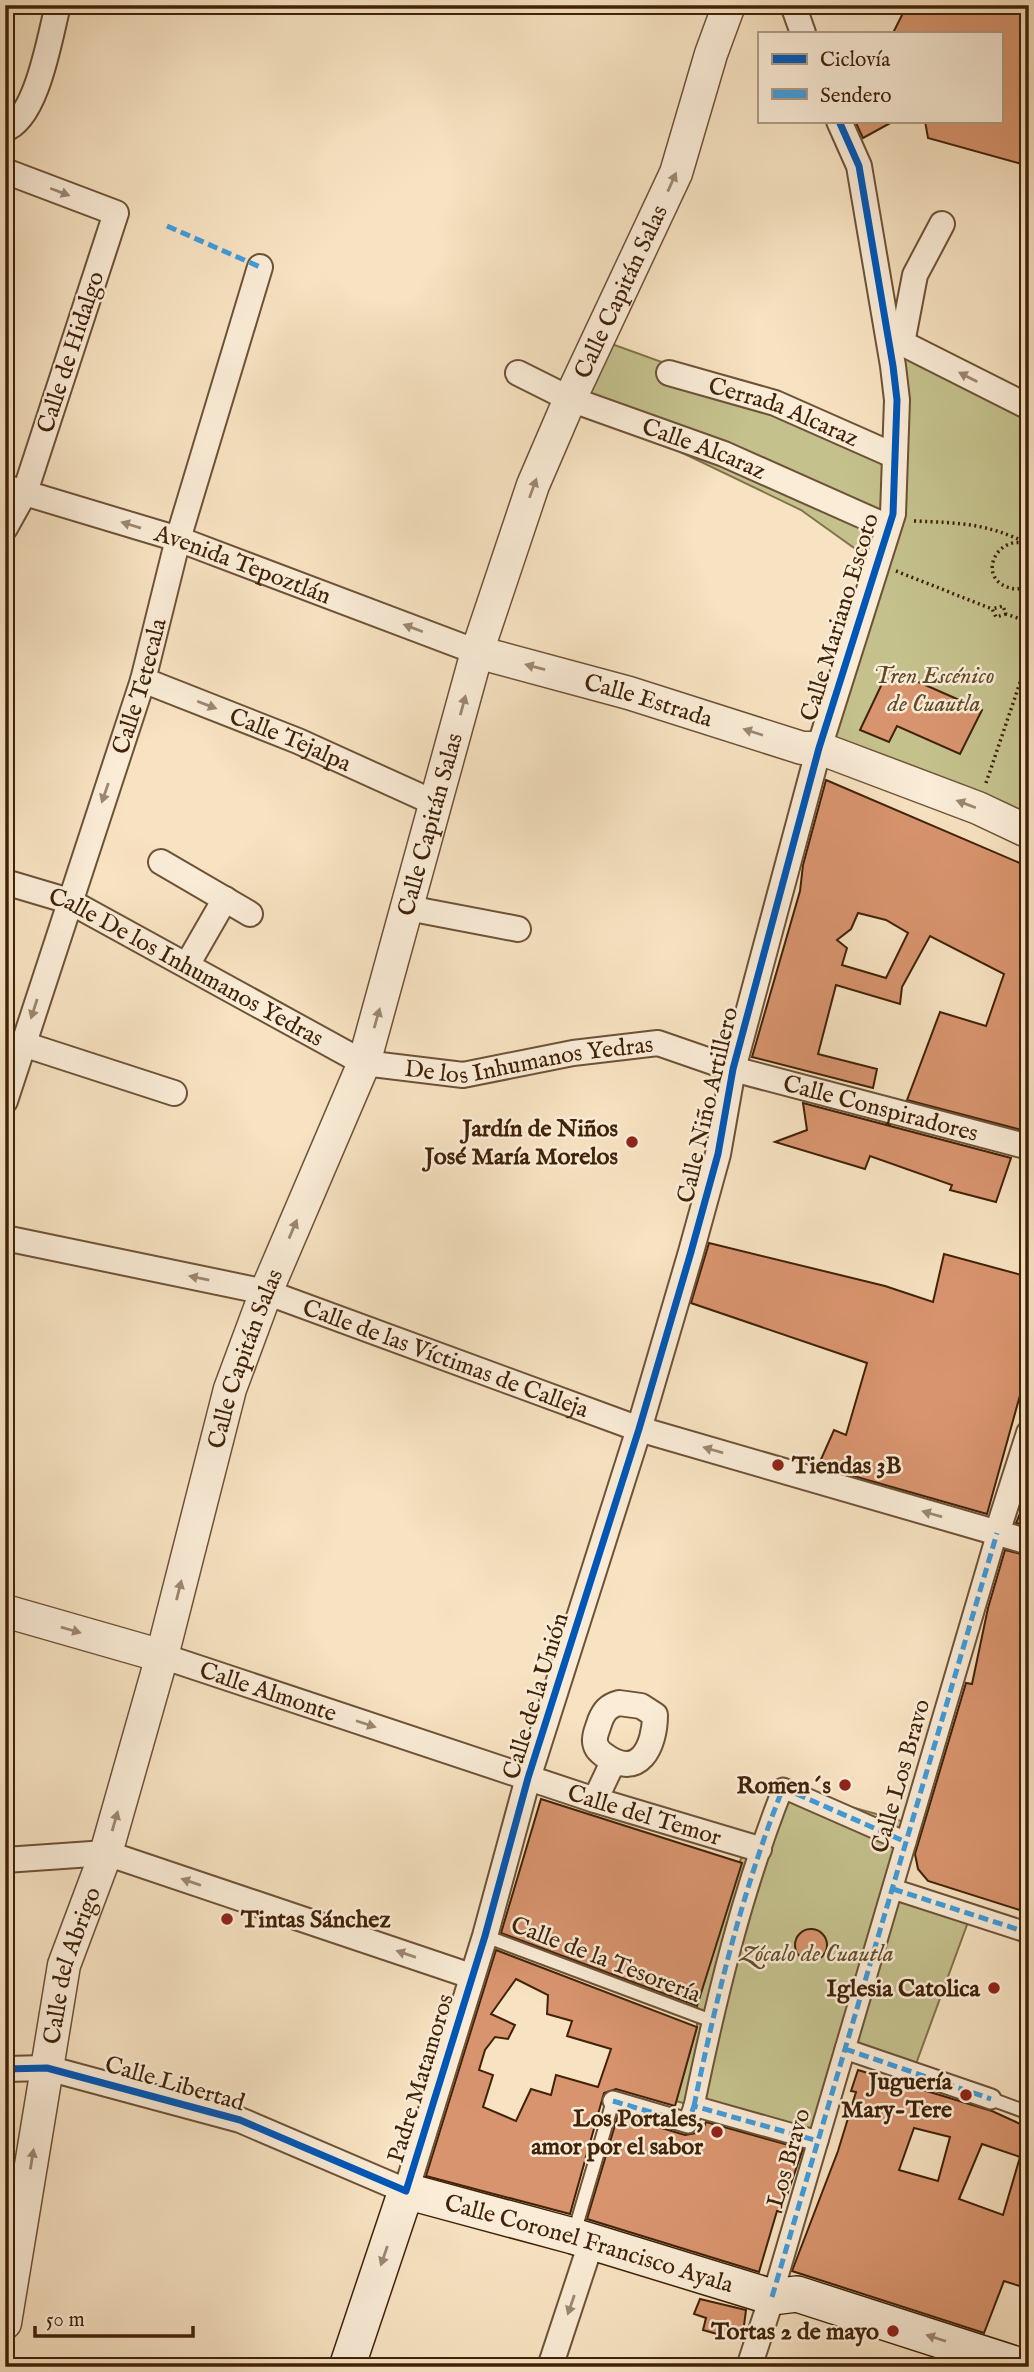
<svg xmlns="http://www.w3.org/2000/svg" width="1034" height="2372" viewBox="0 0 1034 2372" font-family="'IM FELL English',serif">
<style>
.green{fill:#c4c18d;stroke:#82724a;stroke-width:2}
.building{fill:#d8946e;stroke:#402208;stroke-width:2;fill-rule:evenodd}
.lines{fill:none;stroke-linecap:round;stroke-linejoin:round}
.service-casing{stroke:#6e5236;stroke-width:16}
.pedestrian-casing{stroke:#6e5236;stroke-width:23}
.minor-casing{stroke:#6e5236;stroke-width:28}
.tertiary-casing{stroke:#6e5236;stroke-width:35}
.secondary-casing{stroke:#402208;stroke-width:38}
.path{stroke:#402208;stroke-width:3.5;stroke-dasharray:2 3.5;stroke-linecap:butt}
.service{stroke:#faecd7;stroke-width:12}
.pedestrian{stroke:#faecd7;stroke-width:19}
.minor{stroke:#faecd7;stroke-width:24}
.tertiary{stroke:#faecd7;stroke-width:32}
.secondary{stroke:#faecd7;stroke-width:35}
.quiet{stroke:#3f9cdd;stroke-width:5;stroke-dasharray:10 5;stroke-linecap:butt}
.cycleway-casing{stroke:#faecd7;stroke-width:11}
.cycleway{stroke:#0057b8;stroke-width:7}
.oneway{fill:#9d8770}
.poi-dot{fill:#8f2418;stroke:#faecd7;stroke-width:2.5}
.labels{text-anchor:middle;stroke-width:5;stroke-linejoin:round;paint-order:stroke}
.street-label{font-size:24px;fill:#402208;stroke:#faecd7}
.park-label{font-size:24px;font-style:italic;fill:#614a29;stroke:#faecd7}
.poi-label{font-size:24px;font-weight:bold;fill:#402208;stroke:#faecd7;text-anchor:end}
</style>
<rect width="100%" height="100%" fill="#f7e2c1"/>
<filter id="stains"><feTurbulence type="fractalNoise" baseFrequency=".00286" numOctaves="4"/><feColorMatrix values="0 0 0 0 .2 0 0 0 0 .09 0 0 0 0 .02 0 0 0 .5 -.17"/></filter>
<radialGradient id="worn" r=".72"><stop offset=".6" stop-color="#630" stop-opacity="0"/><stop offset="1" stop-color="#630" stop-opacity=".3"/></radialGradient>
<g class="green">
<polygon points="888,330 1029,407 1029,832 819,748 875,563 801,510 570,399 598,339 775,403 895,456"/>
<polygon points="783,1788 912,1824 893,1889 971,1914 913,2072 845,2049 818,2141 676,2101 697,2027 697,2005 745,1845 758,1849"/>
</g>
<g class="building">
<polygon points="907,5 1029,5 1029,166 928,138 925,121 1001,121 1001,33 893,33"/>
<polygon points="855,121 894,121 863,138"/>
<polygon points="889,669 982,710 960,754 897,726 889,742 860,730"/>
<path d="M826,780L1029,867V1132L907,1100L940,1012L986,1026L1004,974L930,936L902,987L900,1004L836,985L818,1054L877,1069L873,1088L752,1057L800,891L803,865ZM858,913L886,920L908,933L886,978L842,965L847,948L837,940L851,929Z"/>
<polygon points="803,1103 1011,1158 996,1202 950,1190 952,1185 870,1156 865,1169 775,1142 807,1130"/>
<polygon points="709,1243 885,1286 933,1302 944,1254 1029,1277 1029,1363 987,1514 818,1466 834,1430 846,1435 867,1363 691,1303"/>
<polygon points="1029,1492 1029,1526 1016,1523"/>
<polygon points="1005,1550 1029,1556 1029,1913 928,1881 918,1869 915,1854 966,1683 972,1684 988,1608"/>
<polygon points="541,1799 742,1863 697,2006 501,1933"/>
<circle cx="811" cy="1945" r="16"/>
<path d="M496,1950L697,2027L675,2106L616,2089L604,2093L570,2214L426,2176ZM516,1979L548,1995L547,2014L572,2021L567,2036L611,2049L598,2087L556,2075L551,2095L531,2089L516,2121L483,2107L493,2075L479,2070L485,2050L495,2037L508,2039L515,2025L491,2014Z"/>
<path d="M858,2070L992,2111L1029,2128V2289L1004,2281L984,2333L792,2271L838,2151L856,2092L851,2091ZM914,2128L950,2137L938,2181L899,2170ZM982,2144L1020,2157L1003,2215L959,2199Z"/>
<polygon points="618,2115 685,2135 702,2132 706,2122 803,2149 781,2212 777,2211 759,2272 587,2219"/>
<polygon points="700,2299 746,2310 742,2341 703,2330 706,2318 694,2314"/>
</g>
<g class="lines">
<defs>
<g id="service">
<polyline points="485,1936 712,2021"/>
<polyline points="991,2099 1029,2113"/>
<polyline points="574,2233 613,2101"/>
</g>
<g id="pedestrian">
<polyline points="893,1889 1029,1933"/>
<polyline points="845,2049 991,2099"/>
<polyline points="613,2101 688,2123 694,2106 818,2141"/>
<path d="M694,2106C716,1999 742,1891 783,1788L906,1842"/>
<polyline points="772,2297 997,1533"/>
</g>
<g id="minor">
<polyline points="793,5 803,33"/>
<path d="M5,129C37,119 50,36 58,5"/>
<polyline points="5,171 116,213 25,492 5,528"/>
<polyline points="888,330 902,343 1029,407"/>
<polyline points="902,343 915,275 942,224"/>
<path id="s1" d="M518,373L570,399L724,454L888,527"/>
<path id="s2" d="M669,373L775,403L895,456"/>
<path id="s3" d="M5,487L178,539L477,652"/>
<path id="s4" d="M143,680L298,741L437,804"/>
<polyline points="161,862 250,914"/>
<path id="s5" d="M5,882L69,901L364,1063L463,1075L573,1053L658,1043L733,1069L1029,1147"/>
<polyline points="408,908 518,929"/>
<polyline points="187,965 225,899"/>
<polyline points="23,1044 174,1093"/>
<path id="s6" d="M5,1101L143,680L178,539L260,267"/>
<path id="s7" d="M5,1238L266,1292L639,1429L1029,1542"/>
<polyline points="997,1533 1029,1433"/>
<path id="s8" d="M162,1656L595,1800L759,1849"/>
<path d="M619,1703L641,1706L655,1715C655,1746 639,1781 604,1755C600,1752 596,1749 595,1742C594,1735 598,1728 600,1721C604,1711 608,1706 619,1703Z"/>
<polyline points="595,1800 613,1762"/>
<polyline points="5,1860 106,1853 471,1976"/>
<polyline points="5,2069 47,2068 240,2120 406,2191 485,1936 528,1778 639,1429 691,1252 718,1154 733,1069 819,748 893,514 897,400 893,366 859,166 839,121"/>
<polyline points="550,2367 591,2243"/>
<polyline points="749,2367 772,2297"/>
</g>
<g id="tertiary">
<path id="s9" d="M477,652L629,693L802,748H819L978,808L1029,832"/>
<polyline points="5,1611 162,1656"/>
<path id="s10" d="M5,2323L64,1965L106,1853L162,1656L230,1389L266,1292L364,1063L477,652L533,485L570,399L676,173L711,54L729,5"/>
</g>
<g id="secondary">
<path id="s11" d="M347,2367L406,2191L573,2236L772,2297L797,2294L1024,2367"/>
</g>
</defs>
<use href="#service" class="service-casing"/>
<use href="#pedestrian" class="pedestrian-casing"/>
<use href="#minor" class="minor-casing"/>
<use href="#tertiary" class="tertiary-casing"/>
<use href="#secondary" class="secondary-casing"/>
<g class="path">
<path d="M914,521C961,523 986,523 1029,544"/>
<path d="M1024,543C996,537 978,576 1007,587C1014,590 1021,588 1029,589"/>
<polyline points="896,571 992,609"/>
<polyline points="1006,614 996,617 992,609 1003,606 1006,614 1029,622"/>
<polyline points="986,783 1029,656"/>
</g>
<use href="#service" class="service"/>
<use href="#pedestrian" class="pedestrian"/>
<use href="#minor" class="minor"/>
<use href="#tertiary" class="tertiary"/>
<use href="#secondary" class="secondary"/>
<g class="quiet">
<polyline points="167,226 260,267"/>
<polyline points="893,1889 1029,1933"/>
<polyline points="845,2049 991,2099"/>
<polyline points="613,2101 688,2123 694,2106 818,2141"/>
<path d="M694,2106C716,1999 742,1891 783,1788L906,1842"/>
<polyline points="772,2297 997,1533"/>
</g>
<defs>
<polyline id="cycleway" points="5,2069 47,2068 240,2120 406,2191 485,1936 528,1778 639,1429 691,1252 718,1154 733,1069 819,748 893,514 897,400 893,366 859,166 839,121"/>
</defs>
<use href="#cycleway" class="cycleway-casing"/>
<use href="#cycleway" class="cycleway"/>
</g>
<defs><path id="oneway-solid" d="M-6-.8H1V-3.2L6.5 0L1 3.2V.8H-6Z" transform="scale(1.75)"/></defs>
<g class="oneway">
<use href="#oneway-solid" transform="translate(672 182) rotate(-66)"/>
<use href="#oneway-solid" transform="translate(60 192) rotate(21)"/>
<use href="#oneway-solid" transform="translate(968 377) rotate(-153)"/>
<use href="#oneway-solid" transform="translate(533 488) rotate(-70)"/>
<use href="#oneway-solid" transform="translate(131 525) rotate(-163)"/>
<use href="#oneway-solid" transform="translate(413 628) rotate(-159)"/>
<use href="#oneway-solid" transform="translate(535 667) rotate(-165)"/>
<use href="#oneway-solid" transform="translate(207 705) rotate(21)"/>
<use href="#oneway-solid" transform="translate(463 705) rotate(-75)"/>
<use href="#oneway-solid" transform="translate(753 732) rotate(-162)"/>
<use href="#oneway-solid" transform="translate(105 793) rotate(109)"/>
<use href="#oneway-solid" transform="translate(966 804) rotate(-159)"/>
<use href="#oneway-solid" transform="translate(34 1009) rotate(108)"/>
<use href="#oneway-solid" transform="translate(377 1018) rotate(-74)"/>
<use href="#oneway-solid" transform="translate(293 1229) rotate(-67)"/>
<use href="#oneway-solid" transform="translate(199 1278) rotate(-168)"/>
<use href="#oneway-solid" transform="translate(713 1450) rotate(-164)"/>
<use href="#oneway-solid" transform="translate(932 1514) rotate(-164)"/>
<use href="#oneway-solid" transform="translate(179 1590) rotate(-76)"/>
<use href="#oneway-solid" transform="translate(71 1630) rotate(16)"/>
<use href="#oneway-solid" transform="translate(366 1724) rotate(18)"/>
<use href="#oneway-solid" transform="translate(115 1821) rotate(-74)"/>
<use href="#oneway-solid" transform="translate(191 1882) rotate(-161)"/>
<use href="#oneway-solid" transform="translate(406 1954) rotate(-161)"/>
<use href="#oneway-solid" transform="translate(32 2159) rotate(-81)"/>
<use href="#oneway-solid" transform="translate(384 2256) rotate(109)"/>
<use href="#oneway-solid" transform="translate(571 2305) rotate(109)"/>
<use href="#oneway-solid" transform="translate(936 2338) rotate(-162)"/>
</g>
<g class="poi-dot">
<circle cx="632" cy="1142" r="7"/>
<circle cx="778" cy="1465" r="7"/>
<circle cx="845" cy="1785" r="7"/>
<circle cx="227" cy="1919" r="7"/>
<circle cx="994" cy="1988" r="7"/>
<circle cx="966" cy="2095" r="7"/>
<circle cx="717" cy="2132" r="7"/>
<circle cx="893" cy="2331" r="7"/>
</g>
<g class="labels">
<g class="street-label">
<text dy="8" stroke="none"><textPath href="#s10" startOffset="2130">Calle Capitán Salas</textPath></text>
<text transform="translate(70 352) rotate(-72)" y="8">Calle de Hidalgo</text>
<text dy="8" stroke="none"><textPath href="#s2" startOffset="121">Cerrada Alcaraz</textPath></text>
<text dy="8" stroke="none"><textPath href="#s1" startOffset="201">Calle Alcaraz</textPath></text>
<text dy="8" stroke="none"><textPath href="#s3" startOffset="250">Avenida Tepoztlán</textPath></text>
<text transform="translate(839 617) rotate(-73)" y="8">Calle Mariano Escoto</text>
<text dy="8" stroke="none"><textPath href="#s6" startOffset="436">Calle Tetecala</textPath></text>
<text dy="8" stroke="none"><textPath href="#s9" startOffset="178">Calle Estrada</textPath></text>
<text dy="8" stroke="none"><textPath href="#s4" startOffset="159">Calle Tejalpa</textPath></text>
<text dy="8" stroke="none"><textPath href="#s10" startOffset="1563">Calle Capitán Salas</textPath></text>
<text dy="8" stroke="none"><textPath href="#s5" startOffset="201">Calle De los Inhumanos Yedras</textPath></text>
<text dy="8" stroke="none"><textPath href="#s5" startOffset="570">De los Inhumanos Yedras</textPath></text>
<text transform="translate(707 1105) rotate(-77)" y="8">Calle Niño Artillero</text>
<text dy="8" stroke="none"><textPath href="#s5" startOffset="933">Calle Conspiradores</textPath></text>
<text dy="8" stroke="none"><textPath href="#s7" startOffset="458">Calle de las Víctimas de Calleja</textPath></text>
<text dy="8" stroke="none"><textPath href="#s10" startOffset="996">Calle Capitán Salas</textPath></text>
<text dy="8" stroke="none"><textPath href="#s8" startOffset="112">Calle Almonte</textPath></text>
<text transform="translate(535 1696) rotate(-73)" y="8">Calle de la Unión</text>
<text transform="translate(900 1776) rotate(-74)" y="8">Calle Los Bravo</text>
<text dy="8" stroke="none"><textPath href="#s8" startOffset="508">Calle del Temor</textPath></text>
<text transform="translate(606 1959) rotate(21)" y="8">Calle de la Tesorería</text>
<text dy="8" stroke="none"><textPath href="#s10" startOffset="364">Calle del Abrigo</textPath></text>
<text transform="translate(420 2078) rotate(-73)" y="8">Padre Matamoros</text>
<text transform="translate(175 2083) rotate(16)" y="8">Calle Libertad</text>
<text transform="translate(788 2158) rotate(-74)" y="8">Los Bravo</text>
<text dy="8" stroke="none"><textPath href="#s11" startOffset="376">Calle Coronel Francisco Ayala</textPath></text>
</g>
<g class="park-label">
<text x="934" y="683">Tren Escénico<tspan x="934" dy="28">de Cuautla</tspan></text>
<text x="817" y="1961">Zócalo de Cuautla</text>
</g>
<g class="poi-label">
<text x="618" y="1136">Jardín de Niños<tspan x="618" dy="28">José María Morelos</tspan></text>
<text x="792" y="1473" text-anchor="start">Tiendas 3B</text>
<text x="831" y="1793">Romen´s</text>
<text x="241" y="1927" text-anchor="start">Tintas Sánchez</text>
<text x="980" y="1996">Iglesia Catolica</text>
<text x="952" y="2089">Juguería<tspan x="952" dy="28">Mary-Tere</tspan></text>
<text x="703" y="2126">Los Portales,<tspan x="703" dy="28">amor por el sabor</tspan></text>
<text x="879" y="2339">Tortas 2 de mayo</text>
</g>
</g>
<rect width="1034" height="2372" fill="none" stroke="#f7e2c1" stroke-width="28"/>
<rect x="7" y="7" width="1020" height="2358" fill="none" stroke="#402208" stroke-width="3.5"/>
<rect x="14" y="14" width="1006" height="2344" fill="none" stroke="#402208" stroke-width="2"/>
<rect x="758" y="32" width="245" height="91" fill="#faecd7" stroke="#b09b84" stroke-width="2"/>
<rect x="772" y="54" width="35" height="10" fill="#0057b8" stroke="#b09b84" stroke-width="2"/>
<text x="820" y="66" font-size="21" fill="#402208">Ciclovía</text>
<rect x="772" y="89" width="35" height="10" fill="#3f9cdd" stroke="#b09b84" stroke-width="2"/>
<text x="820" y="102" font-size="21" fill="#402208">Sendero</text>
<path d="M35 2326v10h158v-10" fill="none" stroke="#402208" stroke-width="3.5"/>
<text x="46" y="2326" font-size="21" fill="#402208" stroke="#faecd7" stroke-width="5" paint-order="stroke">50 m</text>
<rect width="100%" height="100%" filter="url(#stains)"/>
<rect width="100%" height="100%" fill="url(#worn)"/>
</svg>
